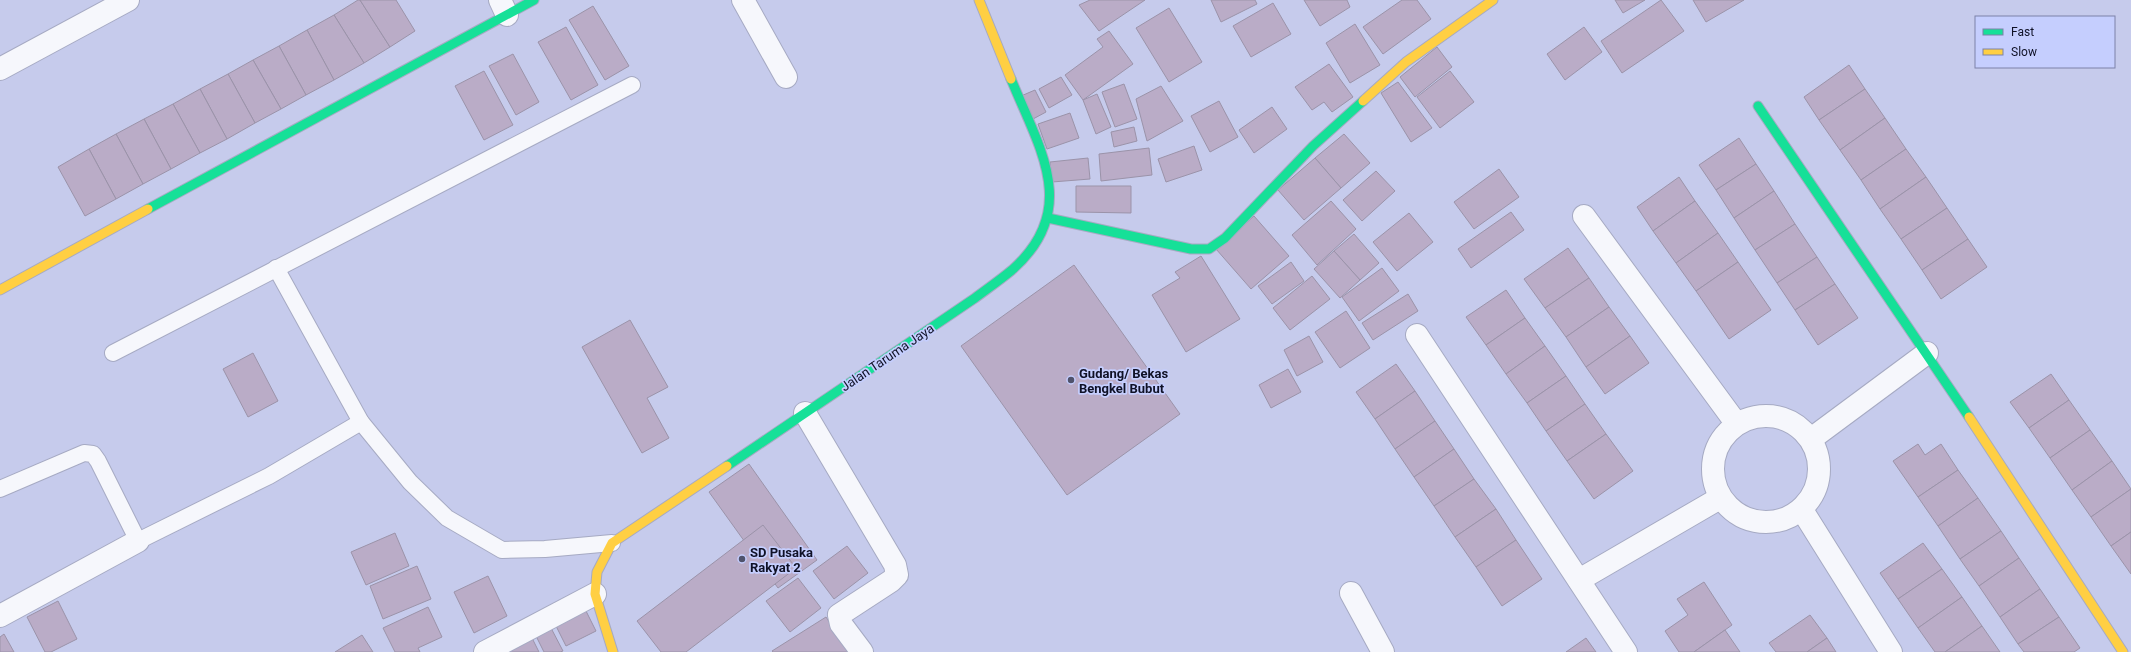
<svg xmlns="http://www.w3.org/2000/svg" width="2131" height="652" viewBox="0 0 2131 652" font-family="Roboto,sans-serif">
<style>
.building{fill:#baacc7;stroke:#9b93a9}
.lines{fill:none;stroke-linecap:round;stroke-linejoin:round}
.lane-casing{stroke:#a6aac3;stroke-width:18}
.street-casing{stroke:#a6aac3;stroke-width:24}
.fast-casing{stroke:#a6aac3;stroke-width:11}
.slow-casing{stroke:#a6aac3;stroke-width:11}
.lane{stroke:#f6f7fc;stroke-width:16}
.street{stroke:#f6f7fc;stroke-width:22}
.fast{stroke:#16e098;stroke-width:9}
.slow{stroke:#ffcf43;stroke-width:9}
.poi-dot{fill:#4f526b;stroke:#c5cefe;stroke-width:1.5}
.labels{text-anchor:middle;stroke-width:3.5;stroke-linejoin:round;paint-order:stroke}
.street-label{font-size:13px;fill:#0f1126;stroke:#c5cefe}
.poi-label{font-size:13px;font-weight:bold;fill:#0f1126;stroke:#c5cefe;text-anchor:start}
</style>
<rect width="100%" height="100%" fill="#c6cbec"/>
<g class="building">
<polygon points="358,0 360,0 390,47 364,63 334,15"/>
<polygon points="360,0 396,0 415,31 390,47"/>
<polygon points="1090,0 1145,0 1099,31 1079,5"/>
<polygon points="1211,0 1255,0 1257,4 1221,22"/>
<polygon points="1304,0 1347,0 1350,7 1320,26"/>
<polygon points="1402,0 1417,0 1431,19 1383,54 1363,27"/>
<polygon points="1615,0 1645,0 1623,13"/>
<polygon points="1661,0 1684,31 1622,73 1601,41"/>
<polygon points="1693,0 1744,0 1706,22"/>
<polygon points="1273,3 1291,34 1251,57 1233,26"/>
<polygon points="593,6 629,66 605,80 569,20"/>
<polygon points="1169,8 1202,62 1169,82 1136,28"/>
<polygon points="334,15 364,63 334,80 307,30"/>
<polygon points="1355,24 1380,65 1350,83 1326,43"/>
<polygon points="566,27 598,85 571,100 538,42"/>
<polygon points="1584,27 1602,52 1565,80 1547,54"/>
<polygon points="307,30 334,80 306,95 279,46"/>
<polygon points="1109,31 1133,64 1083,100 1065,75 1103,47 1097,39"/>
<polygon points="279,46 306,95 281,109 253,60"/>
<polygon points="1437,47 1452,67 1415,97 1400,77"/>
<polygon points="513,54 539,102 516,115 489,66"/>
<polygon points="253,60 281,109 255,123 228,74"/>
<polygon points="1329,64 1353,97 1332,112 1324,102 1312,110 1295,87"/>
<polygon points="1849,65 1865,89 1819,120 1804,97"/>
<polygon points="484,71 513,125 484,140 455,86"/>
<polygon points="1450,71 1474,102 1440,128 1417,97"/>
<polygon points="228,74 255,123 227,139 200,89"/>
<polygon points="1061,77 1072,95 1049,108 1039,89"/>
<polygon points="1398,82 1432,128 1411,142 1381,93"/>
<polygon points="1124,84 1137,119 1115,127 1102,92"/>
<polygon points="1161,86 1183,121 1147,141 1136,99"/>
<polygon points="200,89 227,139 200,153 173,104"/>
<polygon points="1865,89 1885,118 1840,150 1819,120"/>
<polygon points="1035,90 1046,112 1033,119 1021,96"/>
<polygon points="1097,94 1111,127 1096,134 1083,100"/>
<polygon points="1219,101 1238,137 1210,152 1191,116"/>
<polygon points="173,104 200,153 171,169 144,119"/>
<polygon points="1272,107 1287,129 1254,153 1239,130"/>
<polygon points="1070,113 1079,138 1047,149 1038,124"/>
<polygon points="1885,118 1906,149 1861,180 1840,150"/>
<polygon points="144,119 171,169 143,184 116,134"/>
<polygon points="1134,127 1137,141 1114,147 1111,132"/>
<polygon points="116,134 143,184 116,199 89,149"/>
<polygon points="1344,134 1370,163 1341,188 1315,158"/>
<polygon points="1739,138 1756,164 1716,190 1699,165"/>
<polygon points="1194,146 1202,170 1166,182 1158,159"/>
<polygon points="1149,148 1152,175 1101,181 1099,154"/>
<polygon points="89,149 116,199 85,216 58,167"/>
<polygon points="1906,149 1926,177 1880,209 1861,180"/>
<polygon points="1088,158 1090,179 1052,182 1050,162"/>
<polygon points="1315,158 1341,188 1304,220 1278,190"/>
<polygon points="1756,164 1774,191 1734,218 1716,190"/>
<polygon points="1499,169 1519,197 1474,229 1454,202"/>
<polygon points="1376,171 1395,191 1362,221 1343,200"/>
<polygon points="1679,177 1695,201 1653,231 1637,207"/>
<polygon points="1926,177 1947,208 1901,239 1880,209"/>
<polygon points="1076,186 1131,186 1131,213 1076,212"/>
<polygon points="1774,191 1795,224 1755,250 1734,218"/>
<polygon points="1331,201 1356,229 1317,265 1292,235"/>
<polygon points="1695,201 1718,233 1676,263 1653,231"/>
<polygon points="1947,208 1968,239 1922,270 1901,239"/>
<polygon points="1511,212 1524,230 1471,268 1458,249"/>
<polygon points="1409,213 1433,242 1397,271 1373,242"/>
<polygon points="1254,216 1289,256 1251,289 1216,249"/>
<polygon points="1795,224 1817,257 1777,283 1755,250"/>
<polygon points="1718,233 1738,262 1696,291 1676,263"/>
<polygon points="1354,234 1379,263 1360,280 1334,251"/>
<polygon points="1968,239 1987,267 1941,299 1922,270"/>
<polygon points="1568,248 1589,278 1545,308 1524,279"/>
<polygon points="1334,251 1360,280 1340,298 1314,269"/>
<polygon points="1201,256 1240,319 1186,352 1152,295 1180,278 1175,272"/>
<polygon points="1817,257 1835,284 1795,310 1777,283"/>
<polygon points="1291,262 1304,281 1272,304 1258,286"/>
<polygon points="1738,262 1771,310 1729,339 1696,291"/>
<polygon points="1074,265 1180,414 1067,495 961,346"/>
<polygon points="1382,268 1399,291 1359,321 1342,297"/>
<polygon points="1312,276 1330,299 1290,330 1273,308"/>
<polygon points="1589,278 1609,307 1566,337 1545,308"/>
<polygon points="1835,284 1858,318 1818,345 1795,310"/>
<polygon points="1506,290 1525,318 1486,345 1466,317"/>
<polygon points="1408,294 1418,311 1373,340 1362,323"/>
<polygon points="1609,307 1630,336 1586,367 1566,337"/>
<polygon points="1346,311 1370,348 1340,368 1315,332"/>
<polygon points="1525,318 1545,346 1506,374 1486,345"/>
<polygon points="630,320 668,387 647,398 669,438 642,453 582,347"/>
<polygon points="1309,336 1323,362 1297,376 1284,350"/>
<polygon points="1630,336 1649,363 1605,394 1586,367"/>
<polygon points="1545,346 1566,376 1527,403 1506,374"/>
<polygon points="253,353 278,401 248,417 223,369"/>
<polygon points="1396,364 1415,391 1375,419 1356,392"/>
<polygon points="1288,369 1301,392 1271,408 1259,385"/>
<polygon points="2051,374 2069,400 2029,428 2010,402"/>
<polygon points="1566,376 1585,404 1546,431 1527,403"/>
<polygon points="1415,391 1435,421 1395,449 1375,419"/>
<polygon points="2069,400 2090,430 2050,458 2029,428"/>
<polygon points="1585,404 1606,434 1567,461 1546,431"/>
<polygon points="1435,421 1454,449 1414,477 1395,449"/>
<polygon points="2090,430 2112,461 2072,490 2050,458"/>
<polygon points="1606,434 1633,471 1594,499 1567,461"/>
<polygon points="1918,444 1925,455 1941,444 1958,470 1918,497 1893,461"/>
<polygon points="1454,449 1474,479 1434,506 1414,477"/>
<polygon points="2112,461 2131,489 2091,517 2072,490"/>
<polygon points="749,464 817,560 778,588 709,492"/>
<polygon points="1958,470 1978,498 1938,526 1918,497"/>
<polygon points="1474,479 1496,509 1455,537 1434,506"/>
<polygon points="2131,489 2131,532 2111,546 2091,517"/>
<polygon points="1978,498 2001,531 1960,559 1938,526"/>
<polygon points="1496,509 1516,540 1476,567 1455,537"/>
<polygon points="763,525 796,568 686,652 661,652 637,621"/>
<polygon points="2001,531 2019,558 1979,586 1960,559"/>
<polygon points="2131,532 2131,574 2111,546"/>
<polygon points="395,533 409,566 366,585 351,552"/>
<polygon points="1516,540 1542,579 1502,606 1476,567"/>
<polygon points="1923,543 1942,569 1898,599 1880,573"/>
<polygon points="847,546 868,573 834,599 813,571"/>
<polygon points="2019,558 2040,589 2000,617 1979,586"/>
<polygon points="417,566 431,599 383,619 370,586"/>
<polygon points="1942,569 1962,597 1918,628 1898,599"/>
<polygon points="488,576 507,616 474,633 454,592"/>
<polygon points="798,578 821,608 790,632 766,601"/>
<polygon points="1704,582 1732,625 1694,652 1679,652 1665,631 1688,615 1677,599"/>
<polygon points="2040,589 2059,617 2018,644 2000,617"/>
<polygon points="1962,597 1982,626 1945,652 1935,652 1918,628"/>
<polygon points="58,601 77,639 51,652 45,652 27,617"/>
<polygon points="428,607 442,637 418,648 420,652 395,652 383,628"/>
<polygon points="585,609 596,631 566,646 555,624"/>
<polygon points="1810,615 1827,638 1807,652 1776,652 1769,643"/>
<polygon points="826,617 849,652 773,652 772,651"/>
<polygon points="2059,617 2080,648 2074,652 2024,652 2018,644"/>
<polygon points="1982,626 2000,652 1945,652"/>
<polygon points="551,628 563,651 560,652 544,652 536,636"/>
<polygon points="1725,630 1740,652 1694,652"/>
<polygon points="529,632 539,652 504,652"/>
<polygon points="4,634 14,652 0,652 0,637"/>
<polygon points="362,635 373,652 335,652"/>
<polygon points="1586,638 1596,652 1566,652"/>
<polygon points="1827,638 1836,652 1807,652"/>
</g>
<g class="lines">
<defs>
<g id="lane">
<polyline points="276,268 361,422 410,482 447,518 502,550 545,549 612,543"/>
<polyline points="113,353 632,85"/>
<polyline points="0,489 84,453 93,454 98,461 138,541 269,476 361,422"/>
</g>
<g id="street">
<polyline points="500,0 507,15"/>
<polyline points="743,0 786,77"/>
<polyline points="0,69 128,0"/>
<polyline points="1584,216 1736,423"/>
<polyline points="1417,335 1626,652"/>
<polyline points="805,413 895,565 897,575 891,581 839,615 841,624 862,652"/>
<circle cx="1766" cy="469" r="53"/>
<polyline points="1811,439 1927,353"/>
<polyline points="1802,510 1891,652"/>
<polyline points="1579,580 1720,498"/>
<polyline points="1351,593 1383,652"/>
<polyline points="0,616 138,541"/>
<polyline points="485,652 595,594"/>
</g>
<g id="fast">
<polyline points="1758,106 1969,417"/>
<polyline points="148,209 534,0"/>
<polyline points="1048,218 1191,249 1209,249 1225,238 1313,146 1363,101"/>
<path d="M727,466L975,298C987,289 1000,280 1012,270C1081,209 1039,148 1011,79"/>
</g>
<g id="slow">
<polyline points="979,0 1011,79"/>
<polyline points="1363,101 1406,62 1493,0"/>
<polyline points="0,290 148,209"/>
<polyline points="1969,417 2123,652"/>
<polyline points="613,652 595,594 597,572 612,543 727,466"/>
</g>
</defs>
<use href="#lane" class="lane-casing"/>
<use href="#street" class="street-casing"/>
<use href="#fast" class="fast-casing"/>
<use href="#slow" class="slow-casing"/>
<use href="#lane" class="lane"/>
<use href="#street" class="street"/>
<use href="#fast" class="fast"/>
<use href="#slow" class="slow"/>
</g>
<g class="poi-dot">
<circle cx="1071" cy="380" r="4"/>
<circle cx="742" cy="559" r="4"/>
</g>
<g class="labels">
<g class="street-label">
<text transform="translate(887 357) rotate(-34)" y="5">Jalan Taruma Jaya</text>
</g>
<g class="poi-label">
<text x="1079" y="378">Gudang/ Bekas<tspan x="1079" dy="15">Bengkel Bubut</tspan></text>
<text x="750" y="557">SD Pusaka<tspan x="750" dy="15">Rakyat 2</tspan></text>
</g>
</g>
<rect x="1975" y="16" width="140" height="52" fill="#c5cefe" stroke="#7c82a8"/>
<rect x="1983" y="29" width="20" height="6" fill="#16e098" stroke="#7c82a8"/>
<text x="2011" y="36" font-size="12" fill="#0f1126">Fast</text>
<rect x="1983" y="49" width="20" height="6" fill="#ffcf43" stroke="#7c82a8"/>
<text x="2011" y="56" font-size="12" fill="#0f1126">Slow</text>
</svg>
